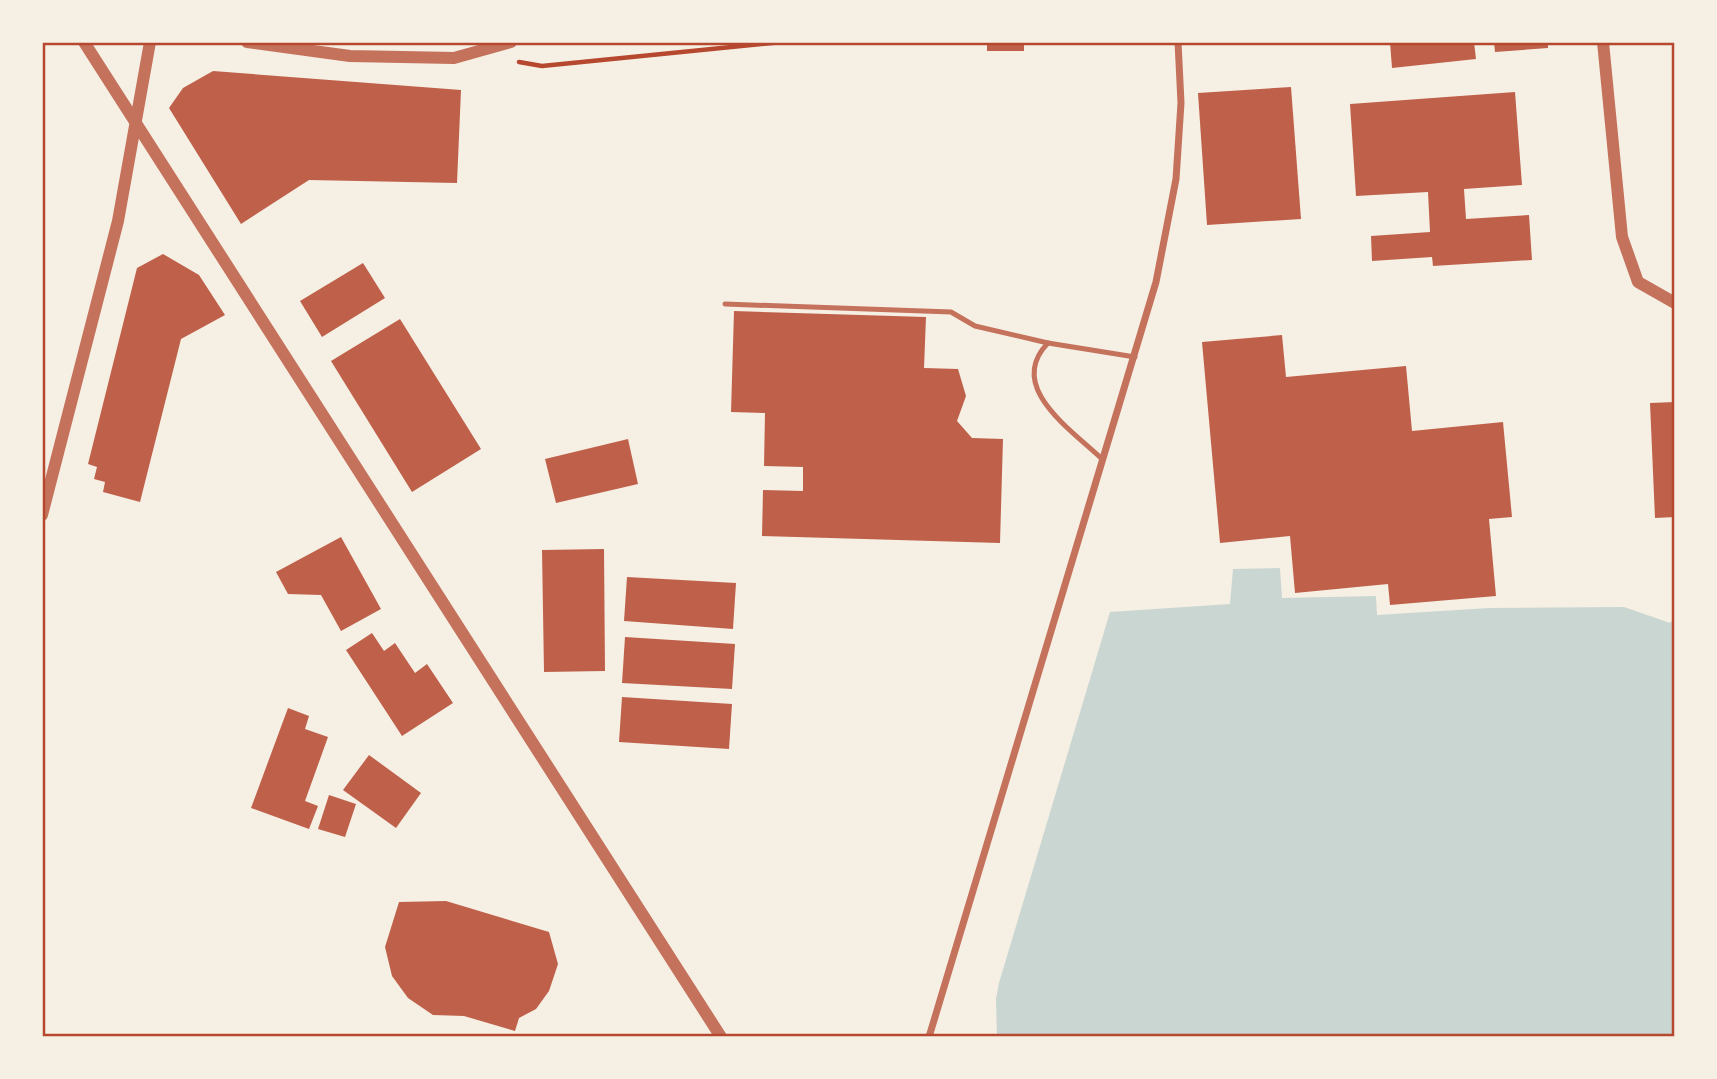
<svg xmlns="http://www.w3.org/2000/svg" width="1717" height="1079" viewBox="0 0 1717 1079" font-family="'Public Sans',sans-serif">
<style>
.water{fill:#c9d6d2}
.building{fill:#bf614a}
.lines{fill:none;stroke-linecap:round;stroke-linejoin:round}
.path{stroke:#b5482f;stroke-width:4.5}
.service{stroke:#c5725c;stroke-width:5}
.minor{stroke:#c5725c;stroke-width:7}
.tertiary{stroke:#c5725c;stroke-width:12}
.neatline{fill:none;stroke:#b5482f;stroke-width:2.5}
</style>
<rect width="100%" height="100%" fill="#f6efe4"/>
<polygon class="water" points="1280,568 1282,598 1376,596 1377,615 1489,608 1624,607 1670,623 1675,618 1675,1037 997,1037 996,999 999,983 1110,612 1230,604 1233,569"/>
<g class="building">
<rect x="987" y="42" width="37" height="9"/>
<polygon points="1390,42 1474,42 1476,59 1392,68"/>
<polygon points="1494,42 1548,42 1548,48 1495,52"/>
<polygon points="213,71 461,90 457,183 309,180 241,224 169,108 183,88"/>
<polygon points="1291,87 1301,219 1207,225 1198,93"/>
<polygon points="1515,92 1522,185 1464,189 1466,219 1529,215 1532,260 1433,266 1432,257 1372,261 1371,236 1430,232 1428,192 1356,196 1350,104"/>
<polygon points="163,254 199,275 225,315 181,339 140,502 103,492 105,482 94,479 97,467 88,464 137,268"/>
<polygon points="363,263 385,298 322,337 300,301"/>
<polygon points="734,311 926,317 924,368 958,369 966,396 957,421 972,438 1003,439 1000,543 762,536 763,490 803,491 803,467 764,466 765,413 731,412"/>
<polygon points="400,319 481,449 412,492 331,361"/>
<polygon points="1282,335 1286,377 1406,366 1412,431 1503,422 1512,517 1489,519 1496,596 1390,605 1388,584 1295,593 1290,536 1220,543 1202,342"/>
<polygon points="1675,402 1675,517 1655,518 1650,403"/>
<polygon points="628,439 638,484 556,503 545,459"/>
<polygon points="341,537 381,609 341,631 321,595 288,594 276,572"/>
<polygon points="604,549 605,671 544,672 542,550"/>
<polygon points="627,577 736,583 733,629 624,621"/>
<polygon points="372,633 384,651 395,643 415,673 427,664 453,703 402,736 346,650"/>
<polygon points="625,637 735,644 732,689 622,683"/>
<polygon points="622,697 732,704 729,749 619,742"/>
<polygon points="288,708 309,716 305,729 328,737 305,801 318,806 309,829 251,808"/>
<polygon points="369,755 421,793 396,828 343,790"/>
<polygon points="329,795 356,804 345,837 318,829"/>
<polygon points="446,901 549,932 558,964 549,991 536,1009 519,1018 515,1031 464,1016 433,1015 408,998 392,976 385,947 399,902"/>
</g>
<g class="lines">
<polyline class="path" points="519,62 542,66 782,42"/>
<g class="service">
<polyline points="725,304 951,312 975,326 1048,343"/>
<path d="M1103,460C1072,430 1005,387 1048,343L1135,357"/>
</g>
<polyline class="minor" points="929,1037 1156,282 1176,179 1181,103 1178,42"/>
<g class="tertiary">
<polyline points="84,42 721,1037"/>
<polyline points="247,42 350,56 454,58 511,42"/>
<polyline points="1603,42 1622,237 1638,282 1675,303"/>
<polyline points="42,515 118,221 150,42"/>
</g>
</g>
<rect width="1717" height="1079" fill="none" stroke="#f6efe4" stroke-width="88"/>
<rect x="44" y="44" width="1629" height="991" class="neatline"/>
</svg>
